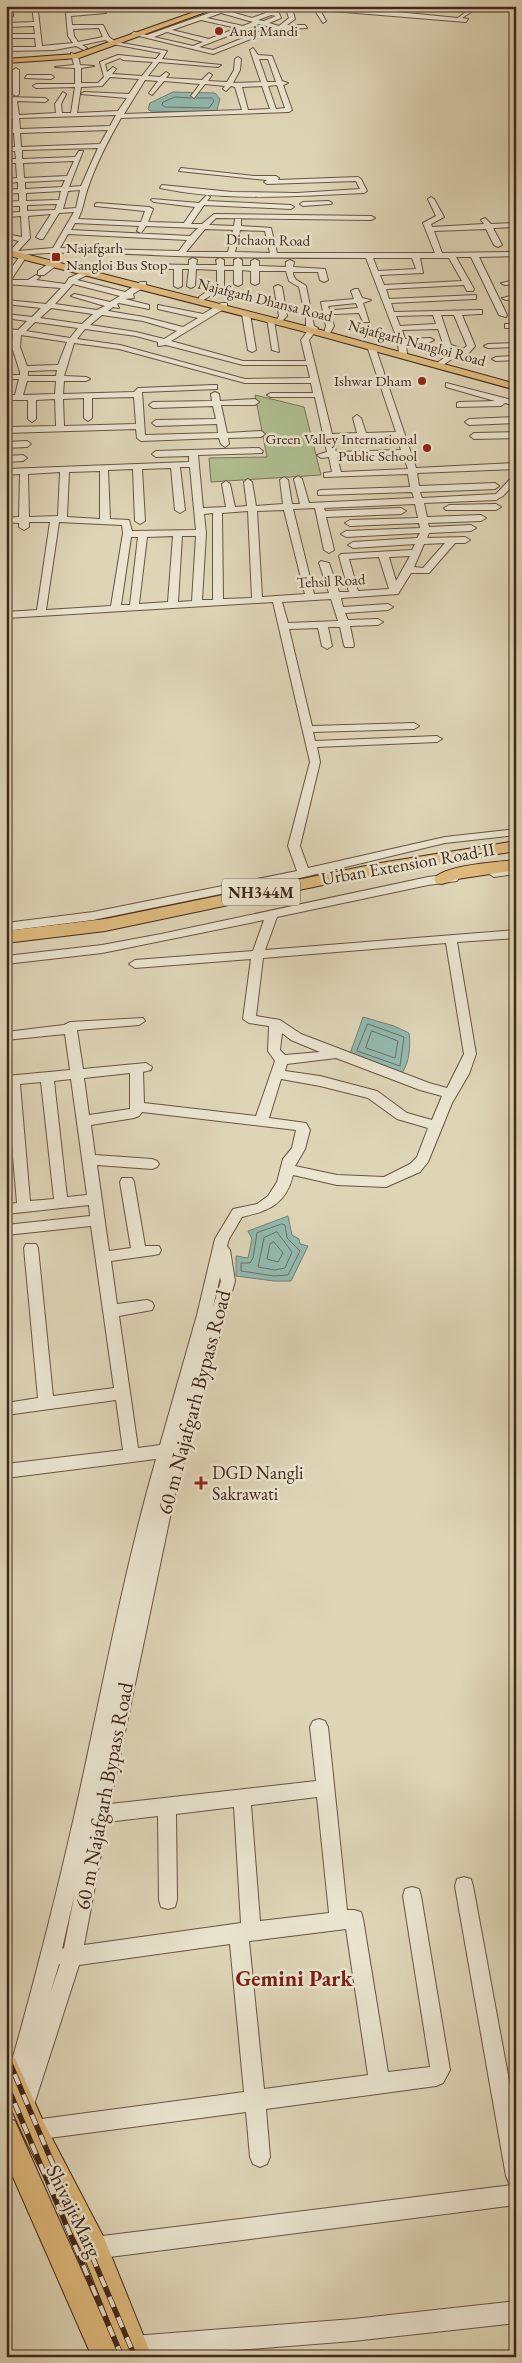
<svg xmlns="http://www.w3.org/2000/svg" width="522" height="2363" viewBox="0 0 522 2363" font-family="'EB Garamond',serif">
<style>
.green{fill:#afbe90;stroke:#787355}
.water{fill:#93b9af;stroke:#737f73}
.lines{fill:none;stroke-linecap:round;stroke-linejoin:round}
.shore{stroke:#6a7064;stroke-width:1}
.minor-casing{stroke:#695341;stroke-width:2}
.major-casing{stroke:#42281a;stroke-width:2}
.highway-casing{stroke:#42281a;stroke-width:2}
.minor{fill:#eae4d0;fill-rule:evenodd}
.major{fill:#dfba7c;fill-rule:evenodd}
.highway{fill:#dfba7c;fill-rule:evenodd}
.rail-casing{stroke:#42281a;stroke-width:5.5}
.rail{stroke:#eae4d0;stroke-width:4;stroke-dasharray:11;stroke-linecap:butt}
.poi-dot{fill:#8f2418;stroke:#eae4d0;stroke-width:2}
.labels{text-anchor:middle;stroke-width:5;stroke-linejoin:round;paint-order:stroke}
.far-poi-label{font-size:15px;fill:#42281a;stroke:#eae4d0;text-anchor:start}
.far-street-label{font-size:15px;fill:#42281a;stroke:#eae4d0}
.shield{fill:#eae4d0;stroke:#746051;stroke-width:1}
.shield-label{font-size:16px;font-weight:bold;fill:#42281a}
.street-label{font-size:18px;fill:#42281a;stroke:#eae4d0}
.poi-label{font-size:18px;fill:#42281a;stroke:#eae4d0;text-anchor:start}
.near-street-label{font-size:21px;fill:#42281a;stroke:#eae4d0}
.near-neighbourhood-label{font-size:22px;font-weight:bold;fill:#7a1f14;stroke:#eae4d0}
</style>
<rect width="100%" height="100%" fill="#ded5b7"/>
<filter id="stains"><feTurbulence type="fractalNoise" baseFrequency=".004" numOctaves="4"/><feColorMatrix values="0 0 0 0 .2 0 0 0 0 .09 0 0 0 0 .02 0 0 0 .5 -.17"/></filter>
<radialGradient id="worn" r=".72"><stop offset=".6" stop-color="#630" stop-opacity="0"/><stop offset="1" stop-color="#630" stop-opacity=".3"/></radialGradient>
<polygon class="green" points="255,395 304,407 321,475 211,482 209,458 267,457"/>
<g class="water">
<polygon points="173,92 215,93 220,99 216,113 150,111 148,109 150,103"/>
<path d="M363,1017L394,1026L409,1033C411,1046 409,1063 402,1073L350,1054Z"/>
<polygon points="288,1216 292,1235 299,1239 300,1244 308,1246 291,1281 274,1281 236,1276 236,1256 248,1258 252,1239 248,1231"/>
</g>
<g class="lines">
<g class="shore">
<polyline points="191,98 175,97 163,102 162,105 165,107 209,108 214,101 212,98 196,98"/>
<polygon points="368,1024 404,1037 400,1066 357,1051"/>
<polygon points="372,1031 398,1041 395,1058 366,1048"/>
<polygon points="282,1224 285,1225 287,1238 300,1251 288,1275 274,1276 241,1271 241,1263 250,1263 253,1258 257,1233"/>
<polygon points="277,1232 292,1252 285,1268 275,1270 258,1267 264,1238"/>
<polygon points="274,1242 283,1253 278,1262 267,1259 270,1244"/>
</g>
<defs>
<g id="minor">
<polygon points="7,6 13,6 13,16 8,15"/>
<path d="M32,6H115L38,11L42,46L73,43L68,36L66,13L104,10L106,13L71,16L72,25H103L109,37L116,42L167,51L162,59L221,65L218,67L159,62L148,76L160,77L166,72L169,74L166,78L202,80L209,73L212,75L208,81L227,82L234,70L235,59L238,57L241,59L240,70L233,83L261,82L250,50L253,48L258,55L272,56L282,81L288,83L283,85L292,110L289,112L121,118C109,139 97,162 89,185C84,197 84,208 78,219L141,222L145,211L95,206V204L97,203L149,207L153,209L148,222L184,223L195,207L154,202L151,200L152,199L199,203L207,195L210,197L207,201L291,205L294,207L291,209L204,205L191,224H202L214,214L371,216L375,218L371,220L216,218L209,225L234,226L235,219H241V226L271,228L277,253H435L423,223L436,216L428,199L431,197L434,199L444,217L431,224L432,227L484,224L481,220L485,218L491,224L516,223V227L493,228L502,245L498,247L494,245L486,229L434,231L442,253L516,252V256L479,257L507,315L506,317L499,315L471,257H456L474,289L473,291H467L464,285L386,289L389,299L476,295V299H473L391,303L394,312L482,310V314H479L462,315L475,346L468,354L461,353L440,367H437V363L453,351L445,349L438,329L402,330L405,339L430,338L434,340L430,342L406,343L407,355L403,357L399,355L398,341L366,258C302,258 239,258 175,256C124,254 73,250 22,255L26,257L11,280H28L36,275L40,277L36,280L65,284L69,278L84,271H87V275L77,280L125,292L140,282H146V286L133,294L134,298L125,299L149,305V309L119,303L117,304L119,308L113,307L108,311L144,317L183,327L198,318L158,309V305L203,314L221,303H227V307L171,341L243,361H306L301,340L309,329L306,327V318L299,287L289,281L286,271H259V283L255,285L251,283V271L242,270V284L238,286L234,284V270H224V287L202,301H199V297L217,284V270L196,269L195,286L191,288L187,286L189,269H182V286L178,288L174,286V269L100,267L96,265L100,263L189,265V260L193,258L197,260L196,265H217L216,260L220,258L224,260V266H234V260L238,258L242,260V266H251V261L255,259L259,261V266L286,267V262L290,260L294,262L293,267L325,269L328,280L324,282L320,280L318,272H293C293,281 300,281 306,286L314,326L318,328L309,340L332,434L357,433L353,418L357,415L361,418L366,433L396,432L367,346L371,344L375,346L416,468L516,463V469L417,473L419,486L495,483L499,486L495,489L420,492L422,498L496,494L516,473V482L503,496L496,500L424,503L427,517L481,515L486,518L481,521L428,523L429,527L471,525L476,528L471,531L429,533L427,538L465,537L470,540L465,543H455L429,573H411L398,594L341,598L343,607L388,604L393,607L388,610L345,613L348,620L378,619L383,622L378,625L350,626L354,645L353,647H345L344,645L340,627H328L332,646L327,649L322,646L318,628L289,629L312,726L414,723L419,726L414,729L313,732L315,741L437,736L442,739L437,742L317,747L320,762L300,846L308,868L445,837L516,829V835L445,843L304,877L93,920L6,931V923L93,912L297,871L288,846L310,762L273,602L6,618V612L37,610L50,522H29V527L24,530L19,527V523L6,522V518L19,517L20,474L6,475V469L189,462V456L156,457L152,454L156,451L259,448L263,451L262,453L198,455L203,508L226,507L222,484L226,481L230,484L235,507L247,506L244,482L248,479L252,482L256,506L283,504L280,480L284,477L288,480L292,504H300L294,479L298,476L302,479L309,503L414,498L412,492L318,495V491L321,490L410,487L408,474L324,477V473L332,472L329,457L321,458L317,455L327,452L315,397H271L267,395L271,393H313L311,383H245L119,349L74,343L64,376L86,377L90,379L86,381H64L63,394L134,392L138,388L214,385H217V389L142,392L145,435L218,433L217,424L156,426L152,423L156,420L216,419L213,406L153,408L149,405L153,402L212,401L211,394L215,392L219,394L220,401L255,399L259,402L255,405H221L227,433L261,431L265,434L261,437L228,438L229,444L225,447L221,444L219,438L141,441L137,438L136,429L6,433V427L56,426L55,399L36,400V419L32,422L28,419V400H6V395H15L19,379H6V375H20V372L12,347L13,334L6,333V329L18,330L27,321L6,318V314L32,317L41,308L6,304V300L46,304L61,288L6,284V275L21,255L10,251L19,241L6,238V234L22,237L21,216L6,217V213L20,212V206H6V202L19,201V193L6,194V190L18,189V182L6,183V179L17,178L16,163H6V159H16L15,151H6V147H15L14,133H6V129H13V119H6V115H12L11,101H6V97L45,98L48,100L45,102L17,101L19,115L56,113L55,104L63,92L66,94L61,104L62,113H71L75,87L36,88L33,86L36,84H75V68L55,67L74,65L71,53L78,55L80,65L94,66L81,68V83H98L104,77L100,62L118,55L156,59L161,53L113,44L105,40L82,45L87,48L84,50L76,46L54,50L6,51V47H36L35,38H6V34H35L34,26L6,27V23L34,22ZM99,28L103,37L78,42L74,36L73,29ZM120,58L123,60L153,62L142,76L112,74L116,69L113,67L107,72L105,64ZM259,59H268L276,82H267ZM110,77L139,79L129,94L84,92L81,94L127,98L118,111L77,113L81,87L102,86ZM145,80L158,81L149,93L152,95L164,81L200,84L191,96L194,98L205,84L225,86L223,89L226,91L231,86L235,87L242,110L124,114ZM277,85L285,108L276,109L268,86ZM262,86L270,109L248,110L242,87ZM116,115L110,126L20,129L19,118ZM108,130L100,144L21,147L20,133ZM98,148L81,186L69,187L83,151H79L75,157L22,159V150ZM74,161L67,176L24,178L23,163ZM65,180L62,187L25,189V182ZM80,190L76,208L63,209L68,191ZM61,191L59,200L26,201V193ZM57,204L55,210L27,211V205ZM74,212L53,248L18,251L30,238L28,216L51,214L36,237L40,239H43L59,213ZM75,223L139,226L137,231L141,233L146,226L198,228L190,236L71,230ZM205,229L233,230L228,252H186ZM240,230L265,231L270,253L235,252ZM68,234L187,240L179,251L60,248ZM373,258H412L416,269L378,271ZM420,258H449L462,281L384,285L380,275L423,273ZM73,284L120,296L110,302L75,294L71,296L105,306L97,310L55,304ZM51,308L93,314L82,324L40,318ZM102,315L143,321L177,331L164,339L136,332L90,325ZM433,315L436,324L400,326L396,316ZM441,315H454L467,346L463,349L451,345ZM35,322L78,328L70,338L26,331ZM85,329L136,336L158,342V346L166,345L243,365H307L310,378L245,379L120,345L77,339ZM21,335L67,342L58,365L27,366L20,347ZM57,370L56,376H28V371ZM27,381H56L55,394L23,395ZM134,397L136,424L64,426L63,399L84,398V418L88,421L92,418V398ZM397,437L401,450L336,452L333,439ZM403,455L408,469L341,472L337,457ZM180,467H190L196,530L132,531L129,520L110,519L108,470L133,469L135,521L140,524L145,521L142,469L171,468L175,510L180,513L185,510ZM100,471V519L67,517L69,472ZM60,472L58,516L29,517L28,474ZM415,504L418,518L350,520L345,523L350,526L419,523L420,528L346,531L341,534L346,537L420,533L417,538L353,542L348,545L353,548L415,544L412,550L341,554L339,556L349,592H339L329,563L321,561L319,563L329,593L314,594L293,509L315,508L324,550L329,553L334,550L326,517L401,514L406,511L401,508L325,511L324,508ZM284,510L305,594L262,597L257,511ZM248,511L252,598L223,599L222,513ZM213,513V600H202L206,533L204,514ZM59,522L122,525L123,533L111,606L46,610ZM173,536L168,602L139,604L147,537ZM182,536H196L192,601L178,602ZM131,537H138L130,605H121ZM445,543L423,568L414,567L424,544ZM410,556L396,581L389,557ZM379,557L389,589L358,591L349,559ZM331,599L338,621L288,623L282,602Z"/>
<path d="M211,6L252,18L271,11L279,13L281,18L269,23L279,26L289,18L285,6L366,9L458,18L472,7L477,8L462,18L468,19L466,22L320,10L326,21L323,23L314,9L292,8L295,19L287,25H305L307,28L282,29L271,36L268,34L271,31L213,54L131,34L134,32L147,35L215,11L209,9ZM221,13L253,22L243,26L207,18ZM271,15L276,16L264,21L258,20ZM201,20L237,28L209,39L172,30ZM259,24L271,27L213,50L199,47ZM167,32L203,42L193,46L154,37Z"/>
<polygon points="16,68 19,70 19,94 16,96 13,94 13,70"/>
<polygon points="27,75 51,75 54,77 51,79 25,78"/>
<path d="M181,168L254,176H276L279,178L278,180L358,177L361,179L367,191L364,193C296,196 227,202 160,188L162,185L232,192L297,193L360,189L356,181L267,184L264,182L267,180L179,171Z"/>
<polygon points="329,201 332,203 331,204 303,206 300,204 303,202"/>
<polygon points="51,262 58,264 44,275 38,275 38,271"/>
<polygon points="516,280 516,284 505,285 501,283"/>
<polygon points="278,285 282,287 287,316 281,322 277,320 279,316 274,287"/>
<polygon points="355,289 358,289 362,298 371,300 363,303 369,322 363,322 359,313 335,314 331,312 335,310 358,308 356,303 328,306 334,326 330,333 324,333 326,326 321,302 354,299 351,291"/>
<polygon points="516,295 516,299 506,300 502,298"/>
<rect x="512" y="309" width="4" height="4"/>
<polygon points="246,312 250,314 256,350 252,352 248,350 242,314"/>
<polygon points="267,318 274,320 279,352 272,350"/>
<rect x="505" y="324" width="11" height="4"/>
<polygon points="516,343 516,347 488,348 484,346 488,344"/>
<polygon points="516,356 516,360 496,361 492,359 496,357"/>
<polygon points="446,383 516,401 516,406 505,403 501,406 457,407 457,403 460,402 495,401 446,387"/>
<polygon points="516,417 516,423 469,425 465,422 469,419"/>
<polygon points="516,432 516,438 474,439 470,436 474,433"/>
<polygon points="6,442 27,441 31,444 27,447 6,448"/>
<polygon points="6,456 23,455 27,458 23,461 6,462"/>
<polygon points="449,505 496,504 501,507 496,510 446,510 444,508"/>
<polygon points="516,866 516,874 494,877 488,873 494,869"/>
<path d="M453,874L457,875L459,878L457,881L428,885L277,917L265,950L516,930V938L457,942L476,1054L469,1074L452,1103L428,1162L420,1172L386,1187L337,1185L293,1175C286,1204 269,1211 242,1217L229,1239L227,1246L230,1250L235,1281L175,1493L110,1804L316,1781L310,1727L313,1721L319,1719L325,1721L328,1727L347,1910H354L361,1912L363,1919L388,2072L430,2067L403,1896L405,1889L412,1887L419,1889L421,1896L450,2070L443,2083L436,2086L266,2109L270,2157L267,2164L260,2167L253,2164L250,2157L246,2112L34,2140L27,2137L24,2130L27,2123L34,2120L244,2092L230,1944L79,1965L31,2114L24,2117L17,2114L14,2107L18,2095L8,2093L6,2082C31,1994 54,1906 74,1817C101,1697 122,1577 156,1459L6,1478V1464L123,1450L116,1400L6,1415V1403L38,1398L24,1248L26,1244H36L38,1248L53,1396L114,1388L91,1226L6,1235V1225L90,1216L89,1205L6,1214V1204L17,1203L6,1076L70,1070L65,1034L6,1040V1032L64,1025L70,1022L143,1018L145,1021L139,1025L77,1030L83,1069L146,1063L152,1067L151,1070L143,1072L144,1103L256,1116L275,1061L268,1051L269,1026L249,1023L243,1019L251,959L135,968L129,964L135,960L253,951L264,920L102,953L6,964V956L102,945L161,934L428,877ZM446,943L464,1054L447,1088L429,1083L301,1034L280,1020L256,1016L263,958ZM282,1033L291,1040L320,1052L285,1055L280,1050ZM336,1058L420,1090L442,1096L432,1120L407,1113L377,1091L320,1076L285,1071L287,1064ZM130,1073V1109L89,1115L84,1078ZM71,1079L87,1195L67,1197L54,1081ZM281,1079L320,1086L368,1098L397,1119L428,1128L417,1157L410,1164L384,1177L337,1175L295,1166L305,1149L310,1130L306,1123L269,1118ZM41,1082L54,1199L30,1201L20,1084ZM142,1112L296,1130L292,1148L283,1159L277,1182L268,1196L257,1204L233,1209L215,1239L197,1315L160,1445L138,1448L119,1316L152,1310L154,1306L152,1302L147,1300L117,1304L111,1261L154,1255L159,1254L161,1250L159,1246H145L134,1182L132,1178H122L120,1182L131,1248L109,1251L97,1165L152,1169L157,1167L159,1164L157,1161L152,1159L95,1155L91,1125L134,1118L139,1116ZM220,1277L221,1281L213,1307ZM317,1797L329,1913L260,1921L251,1805ZM234,1807L241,1923L84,1945L107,1822L158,1816L159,1900L161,1907L168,1909L175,1907L177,1900L176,1814ZM75,1892L64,1948L62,1949ZM346,1929L368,2075L264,2089L249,1941ZM59,1964H60L50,1994Z"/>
<polygon points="464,1877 471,1879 473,1886 516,2118 516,2205 94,2259 87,2255 83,2248 87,2241 94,2237 513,2185 509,2183 506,2176 455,1886 457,1879"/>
<polygon points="516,2301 516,2323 353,2341 148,2357 125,2355 122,2347 125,2339 133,2336 353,2319"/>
</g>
<g id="major">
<polygon points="211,6 222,6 79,58 6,63 6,59 75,54"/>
<polygon points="6,249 317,329 516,384 516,390 309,333 6,255"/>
<polygon points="6,2054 15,2058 43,2121 104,2238 152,2357 124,2357 84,2256 25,2139 6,2097"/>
<polygon points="6,2117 15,2121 120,2357 92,2357 6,2161"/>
</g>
<g id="highway">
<polygon points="516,841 516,851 380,873 105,931 6,943 6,931 105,919 380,863"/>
<path d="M516,860V870L457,879L442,884L436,883L434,879C443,865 498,862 516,860Z"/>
</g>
</defs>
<use href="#minor" class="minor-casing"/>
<use href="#major" class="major-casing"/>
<use href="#highway" class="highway-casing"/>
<use href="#minor" class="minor"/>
<use href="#major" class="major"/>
<use href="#highway" class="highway"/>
<defs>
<g id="rail">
<polyline points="6,2054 135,2357"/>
<polyline points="6,2083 122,2357"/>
</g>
</defs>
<use href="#rail" class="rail-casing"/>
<use href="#rail" class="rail"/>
</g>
<g class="poi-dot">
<circle cx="219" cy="31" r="5"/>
<rect x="51" y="252" width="10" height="10" rx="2.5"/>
<circle cx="422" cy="381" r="5"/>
<circle cx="427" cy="448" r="5"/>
<path d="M198.5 1475.5h5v5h5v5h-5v5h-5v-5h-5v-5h5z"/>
</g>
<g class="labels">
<g class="far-poi-label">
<text x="229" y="36">Anaj Mandi</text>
<text x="66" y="253">Najafgarh<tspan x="66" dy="17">Nangloi Bus Stop</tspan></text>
<text x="412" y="386" text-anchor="end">Ishwar Dham</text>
<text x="417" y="444" text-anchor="end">Green Valley International<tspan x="417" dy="17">Public School</tspan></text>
</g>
<g class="far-street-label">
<text transform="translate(268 240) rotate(1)" y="5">Dichaon Road</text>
<text transform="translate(265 300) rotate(14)" y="5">Najafgarh Dhansa Road</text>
<text transform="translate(417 343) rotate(15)" y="5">Najafgarh Nangloi Road</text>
<text transform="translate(331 581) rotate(-3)" y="5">Tehsil Road</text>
</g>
<rect class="shield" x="222" y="878.5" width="78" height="27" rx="4"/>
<g class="shield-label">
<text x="261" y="898">NH344M</text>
</g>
<g class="street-label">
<text transform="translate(408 864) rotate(-10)" y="6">Urban Extension Road-II</text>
</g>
<g class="poi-label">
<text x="212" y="1479">DGD Nangli<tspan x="212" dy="21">Sakrawati</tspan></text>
</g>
<g class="near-street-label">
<text transform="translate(194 1402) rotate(-75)" y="7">60 m Najafgarh Bypass Road</text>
<text transform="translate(104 1796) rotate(-79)" y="7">60 m Najafgarh Bypass Road</text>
<text transform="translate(74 2211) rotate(64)" y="7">Shivaji Marg</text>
</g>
<g class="near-neighbourhood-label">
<text x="294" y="1986">Gemini Park</text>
</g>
</g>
<rect width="522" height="2363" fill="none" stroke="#ded5b7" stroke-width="25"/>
<rect x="8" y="8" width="507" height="2348" fill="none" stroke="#42281a" stroke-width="2.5"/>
<rect x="12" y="12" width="497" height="2338" fill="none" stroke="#42281a"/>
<rect width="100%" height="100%" filter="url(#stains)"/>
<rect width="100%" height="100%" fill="url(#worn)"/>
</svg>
